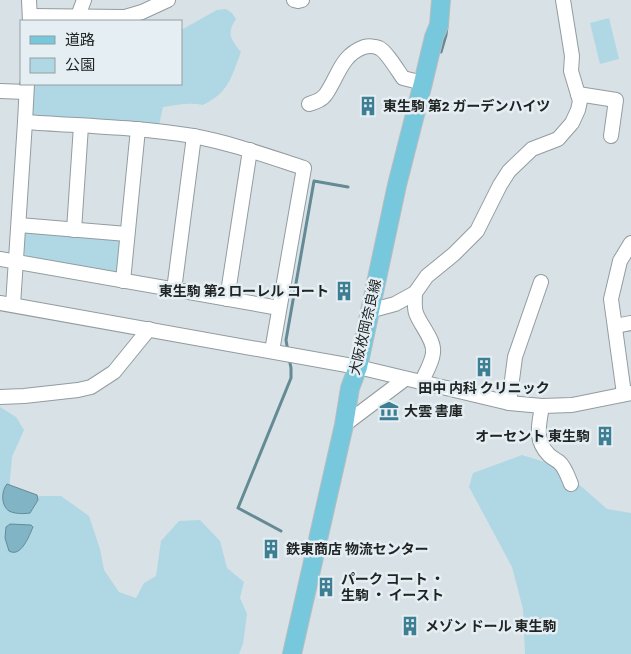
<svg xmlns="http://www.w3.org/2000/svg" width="631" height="654" viewBox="0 0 631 654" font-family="Barlow,'Noto Sans JP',sans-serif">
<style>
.green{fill:#b0d7e4}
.water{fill:#81b5c6;stroke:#648a96}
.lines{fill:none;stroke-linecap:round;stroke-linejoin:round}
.stream{stroke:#648a96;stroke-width:3}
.minor-casing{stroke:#929c9f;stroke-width:16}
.major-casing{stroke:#bcbdbe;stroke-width:20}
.minor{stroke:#fff;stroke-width:14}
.major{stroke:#77c8dc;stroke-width:18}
.labels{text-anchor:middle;stroke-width:5;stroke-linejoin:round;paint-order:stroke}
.poi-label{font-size:14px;font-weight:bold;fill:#202425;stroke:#e5eff3;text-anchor:start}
.street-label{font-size:14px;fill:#202425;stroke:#e5eff3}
</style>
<rect width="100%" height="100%" fill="#d8e2e6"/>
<g class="green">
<path d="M226,9L232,13L236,19C226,34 231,39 241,52C231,78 229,92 203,105C190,102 177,105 163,107L159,125L32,116L34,84H181V30L217,10Z"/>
<polygon points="609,18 619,59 600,64 590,23"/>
<polygon points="28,230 118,238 122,242 120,270 114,273 28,258 23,253 24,234"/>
<polygon points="0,407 16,417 24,430 12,457 8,503 40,496 61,496 89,516 100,549 104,570 119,592 136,598 144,583 156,576 161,541 179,521 200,520 220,541 227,568 244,582 240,598 247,614 243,644 239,654 0,654"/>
<polygon points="522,455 558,466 607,509 631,513 631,654 525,654 523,609 512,567 469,487 473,473"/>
</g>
<g class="water">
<path d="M7,484L37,495L38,500L30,513C24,514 15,514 9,511C1,506 1,491 7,484Z"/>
<path d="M10,524L31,525L33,527C29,536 21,558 9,551L5,538L6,527Z"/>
</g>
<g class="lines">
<g class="stream">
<polyline points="441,52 446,35 447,26"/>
<polyline points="288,352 286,340 314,181 348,187"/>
<polyline points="281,531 238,508 291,378 291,368 289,358"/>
</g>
<defs>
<g id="minor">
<polyline points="29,0 30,21"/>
<polyline points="294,0 298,1 302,0"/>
<polyline points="30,16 125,17 142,12 168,0"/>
<polyline points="78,16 84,0"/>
<polyline points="0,91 26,92"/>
<polyline points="578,94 616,100 611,136"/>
<path d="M309,104C316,102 322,100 326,94C338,77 341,55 364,47C368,46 375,46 379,48C386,51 398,71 403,78L423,83"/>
<path d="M25,122C81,126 138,127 193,136C231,143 267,156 304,168L272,351"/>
<polyline points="19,225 127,234"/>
<polyline points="74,230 81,126"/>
<polyline points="0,259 279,308"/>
<polyline points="123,281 138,129"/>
<polyline points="174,290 194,136"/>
<path d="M415,293C415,299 414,307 416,313C420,325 435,340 433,353C432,363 425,374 421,383"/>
<polyline points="227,299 250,150"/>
<polyline points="0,303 358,367 509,403 542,406 572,405 631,393"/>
<polyline points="13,305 25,122 27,84"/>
<polyline points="369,311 395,304 415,293 427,276 454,254 477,231 500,185 509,171 532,149 558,139 572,123 578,110 580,101 571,71 572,56 563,0"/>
<polyline points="615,326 631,323"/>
<polyline points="624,394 611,299 620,261 631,243"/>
<polyline points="0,397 24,396 78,390 91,387 114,372 149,329"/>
<polyline points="509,403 515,357 541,282"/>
<path d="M542,406C539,425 534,440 549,455C552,458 556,460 559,462C565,467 568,477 571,484"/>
<polyline points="344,425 405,379"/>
</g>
<polyline id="major" points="292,654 344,425 350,388 358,367 397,185 423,83 434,37 439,25 441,0"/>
</defs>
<use href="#minor" class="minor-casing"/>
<use href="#major" class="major-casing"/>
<use href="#minor" class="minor"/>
<use href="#major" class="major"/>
</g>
<defs>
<symbol id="building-bare" viewBox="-9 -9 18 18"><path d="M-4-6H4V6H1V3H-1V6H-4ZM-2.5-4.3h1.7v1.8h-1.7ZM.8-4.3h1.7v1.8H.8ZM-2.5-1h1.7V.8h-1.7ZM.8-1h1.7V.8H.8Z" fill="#3e7e92" stroke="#e5eff3" stroke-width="2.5" paint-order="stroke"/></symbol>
<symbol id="museum-bare" viewBox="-9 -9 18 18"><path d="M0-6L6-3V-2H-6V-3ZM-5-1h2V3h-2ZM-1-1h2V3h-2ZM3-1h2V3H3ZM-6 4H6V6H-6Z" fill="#3e7e92" stroke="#e5eff3" stroke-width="2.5" paint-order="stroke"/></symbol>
</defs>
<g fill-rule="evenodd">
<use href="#building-bare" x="354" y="92" width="28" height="28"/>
<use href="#building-bare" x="330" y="277" width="28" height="28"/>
<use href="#building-bare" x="470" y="353" width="28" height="28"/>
<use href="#museum-bare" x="375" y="397" width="28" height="28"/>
<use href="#building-bare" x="591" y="422" width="28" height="28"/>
<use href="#building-bare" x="257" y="535" width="28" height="28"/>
<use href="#building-bare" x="312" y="573" width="28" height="28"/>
<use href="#building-bare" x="396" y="612" width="28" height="28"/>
</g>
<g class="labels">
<g class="poi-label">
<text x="383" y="111">東生駒 第2 ガーデンハイツ</text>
<text x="329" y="296" text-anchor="end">東生駒 第2 ローレル コート</text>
<text x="484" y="393" text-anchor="middle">田中 内科 クリニック</text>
<text x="404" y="416">大雲 書庫</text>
<text x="590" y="441" text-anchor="end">オーセント 東生駒</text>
<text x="286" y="554">鉄東商店 物流センター</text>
<text x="341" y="584">パーク コート ・<tspan x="341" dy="16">生駒 ・ イースト</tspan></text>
<text x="425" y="631">メゾン ドール 東生駒</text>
</g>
<g class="street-label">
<text transform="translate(365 327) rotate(-77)" y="5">大阪枚岡奈良線</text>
</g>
</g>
<rect x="20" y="20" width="162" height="65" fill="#e5eff3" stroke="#969ea1"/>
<rect x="30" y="36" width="25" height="8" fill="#77c8dc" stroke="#969ea1"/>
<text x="65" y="45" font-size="15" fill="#202425">道路</text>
<rect x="30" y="58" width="25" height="15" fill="#b0d7e4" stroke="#969ea1"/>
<text x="65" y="70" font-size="15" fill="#202425">公園</text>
</svg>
